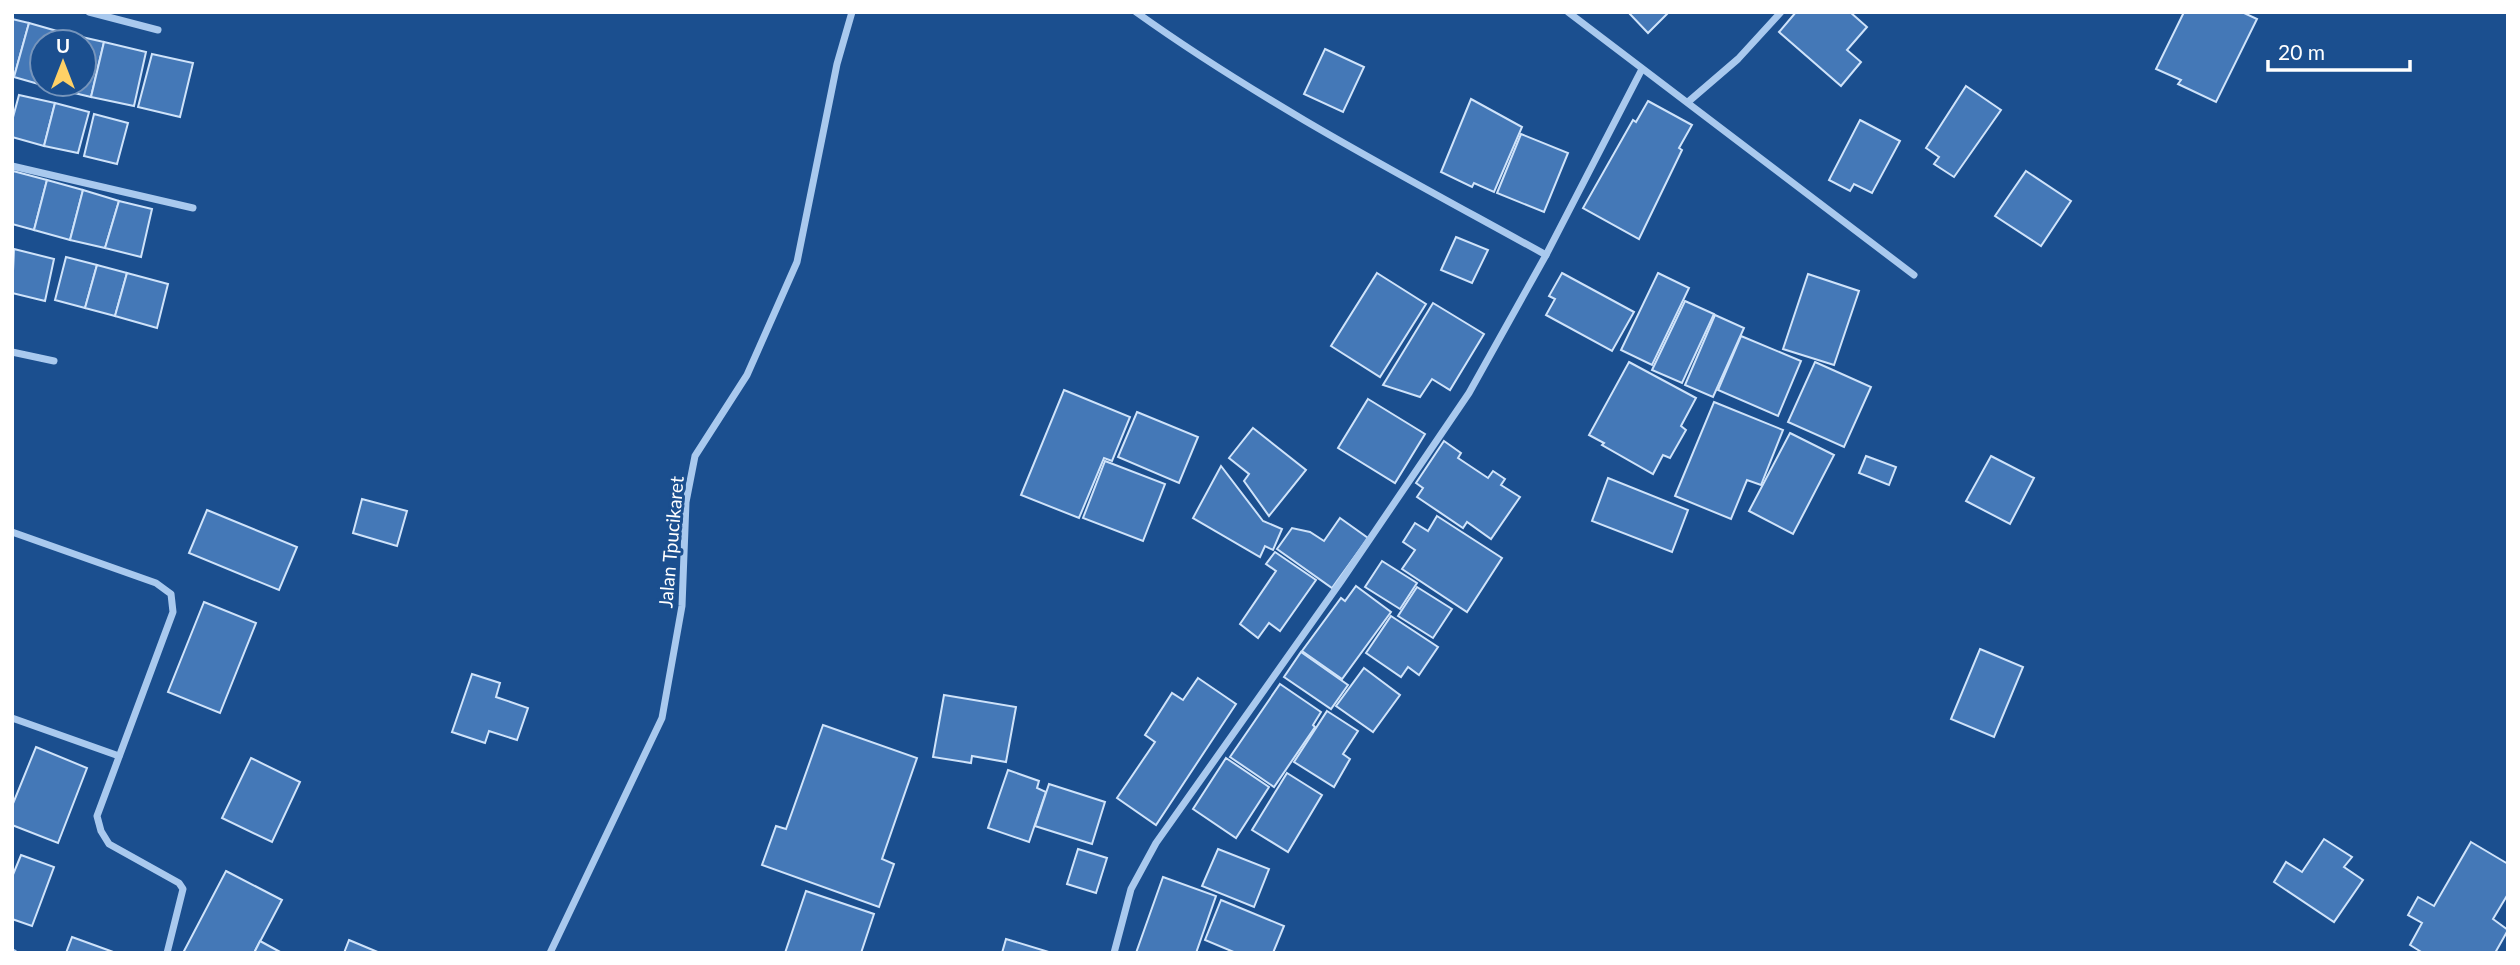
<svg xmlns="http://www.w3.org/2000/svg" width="2520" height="965" viewBox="0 0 2520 965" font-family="Lato,sans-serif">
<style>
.building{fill:#4478b7;stroke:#cfe3fa;stroke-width:2}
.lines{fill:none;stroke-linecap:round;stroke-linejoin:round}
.minor{stroke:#a9c9ee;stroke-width:7}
.labels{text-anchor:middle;stroke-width:6;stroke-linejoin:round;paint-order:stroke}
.street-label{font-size:19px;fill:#fff;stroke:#1b4f8f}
</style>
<rect width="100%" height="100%" fill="#1b4f8f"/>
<g class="building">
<polygon points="1628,12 1669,12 1648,33"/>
<polygon points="1796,12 1850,12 1867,27 1847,50 1861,62 1841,86 1779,32"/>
<polygon points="2184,12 2242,12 2257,19 2216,102 2178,84 2181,80 2156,69"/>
<polygon points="12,19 29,23 14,77 12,77"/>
<polygon points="29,23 64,33 61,42 42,42 42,84 50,84 49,87 14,77"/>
<polygon points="64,33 104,42 91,97 49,87 50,84 84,84 84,42 61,42"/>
<polygon points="104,42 146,52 134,106 91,97"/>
<polygon points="1325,49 1364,67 1343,112 1304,94"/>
<polygon points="152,54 193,63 180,117 138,107"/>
<polygon points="1966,86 2001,110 1954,177 1934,164 1939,157 1926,148"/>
<polygon points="19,95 55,103 44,146 12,137 12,121"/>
<polygon points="1471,99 1522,127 1494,192 1474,183 1472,187 1441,172"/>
<polygon points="1648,101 1692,125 1679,148 1682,150 1639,239 1583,208 1633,120 1636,122"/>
<polygon points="55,103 89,112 78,153 44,146"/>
<polygon points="94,114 128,123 117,164 84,156"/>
<polygon points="1860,120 1900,141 1872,193 1854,184 1850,191 1829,180"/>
<polygon points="1521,134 1568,153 1544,212 1497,193"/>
<polygon points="13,171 47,180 34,230 12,224"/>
<polygon points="2026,171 2071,201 2041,246 1995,216"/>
<polygon points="47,180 83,190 70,240 34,230"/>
<polygon points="83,190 119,201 105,248 70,240"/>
<polygon points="119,201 152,209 141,257 105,248"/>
<polygon points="1456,237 1488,250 1472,283 1441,270"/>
<polygon points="14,249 54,259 45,301 12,293"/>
<polygon points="66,257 97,265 85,308 55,300"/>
<polygon points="97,265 127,273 115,316 85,308"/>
<polygon points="127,273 168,284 157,328 115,316"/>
<polygon points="1377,273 1426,304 1380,377 1331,346"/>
<polygon points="1562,273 1634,312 1612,351 1546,315 1555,299 1549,296"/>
<polygon points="1658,273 1689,288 1652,365 1621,350"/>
<polygon points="1808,274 1859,291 1834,365 1783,349"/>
<polygon points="1685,301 1714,314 1682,383 1652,370"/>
<polygon points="1433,303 1484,334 1450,390 1432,379 1420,397 1383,385"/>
<polygon points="1715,315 1744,328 1713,397 1685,385"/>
<polygon points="1741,336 1801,361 1778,416 1718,390"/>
<polygon points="1629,362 1696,398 1681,426 1686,430 1670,458 1663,455 1653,474 1602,445 1604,443 1589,435"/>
<polygon points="1815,362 1871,387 1844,447 1788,422"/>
<polygon points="1064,390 1130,417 1112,461 1104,458 1079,518 1021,495"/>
<polygon points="1368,399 1425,434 1395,483 1338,448"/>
<polygon points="1714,402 1783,430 1761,485 1747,480 1731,519 1675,496"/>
<polygon points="1137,412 1198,437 1179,483 1118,457"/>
<polygon points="1253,428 1306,470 1269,516 1244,481 1249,474 1229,458"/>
<polygon points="1790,433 1834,455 1793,534 1749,511"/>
<polygon points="1444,441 1461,453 1458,458 1488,478 1493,471 1505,479 1501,485 1520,497 1491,539 1467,522 1463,528 1417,497 1423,488 1416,483"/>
<polygon points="1866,456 1896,467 1889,485 1859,473"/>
<polygon points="1991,456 2034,478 2010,524 1966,501"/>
<polygon points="1105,461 1165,484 1143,541 1083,518"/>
<polygon points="1221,466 1263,521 1282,529 1273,550 1265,546 1260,557 1193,518"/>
<polygon points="1608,478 1688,510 1672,552 1592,521"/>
<polygon points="362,499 407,511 397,546 353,533"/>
<polygon points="207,510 297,547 279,590 189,553"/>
<polygon points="1437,516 1502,558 1467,612 1402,569 1415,550 1403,542 1415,523 1428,531"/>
<polygon points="1340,518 1368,538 1332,588 1277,549 1292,528 1310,532 1324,541"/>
<polygon points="1275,552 1316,580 1280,631 1269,623 1258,638 1240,624 1276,571 1266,564"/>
<polygon points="1382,561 1417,583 1400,609 1365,587"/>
<polygon points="1356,586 1391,612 1342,679 1302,651 1341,598 1345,601"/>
<polygon points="1417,587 1452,609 1433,638 1398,616"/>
<polygon points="204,602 256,623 220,713 168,692"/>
<polygon points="1391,616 1438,647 1419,675 1408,667 1401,677 1366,653"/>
<polygon points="1980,649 2023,667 1994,737 1951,719"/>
<polygon points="1301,652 1348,685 1331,709 1284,677"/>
<polygon points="1364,668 1400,695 1373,732 1336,706"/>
<polygon points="472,674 500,683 496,697 528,708 517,740 489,731 485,743 452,732"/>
<polygon points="1198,678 1236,704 1156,825 1117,798 1155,742 1145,735 1172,693 1183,700"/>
<polygon points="1280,684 1321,712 1313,725 1315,727 1274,787 1230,757"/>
<polygon points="944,695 1016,707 1006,762 972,756 971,763 933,757"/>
<polygon points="1327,711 1358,731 1343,754 1350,759 1334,787 1294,762"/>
<polygon points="823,725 917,758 882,859 894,864 879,907 762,865 776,826 786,829"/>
<polygon points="36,747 87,768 58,843 12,825 12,806"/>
<polygon points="251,758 300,782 272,842 222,818"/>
<polygon points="1226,758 1269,787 1236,838 1193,809"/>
<polygon points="1008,770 1039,781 1037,788 1046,792 1029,842 988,828"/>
<polygon points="1287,773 1322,795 1288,852 1252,830"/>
<polygon points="1049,784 1105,802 1092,844 1035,826"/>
<polygon points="2324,839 2352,857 2344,867 2363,880 2334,922 2274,882 2286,862 2302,872"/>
<polygon points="2471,842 2508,864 2508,894 2493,919 2508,930 2495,953 2423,953 2410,945 2422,923 2408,915 2418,897 2434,906"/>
<polygon points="1078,849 1107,858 1096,893 1067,884"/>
<polygon points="1218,849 1269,869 1254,907 1202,886"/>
<polygon points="21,855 54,867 32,926 12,919 12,877"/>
<polygon points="226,871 282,900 254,953 183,953"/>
<polygon points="1163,877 1216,896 1196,953 1136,953"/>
<polygon points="806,891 874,914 861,953 785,953"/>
<polygon points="1221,900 1284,926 1273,953 1236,953 1205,940"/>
<polygon points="72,937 116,953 66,953"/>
<polygon points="1006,939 1052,953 1002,953"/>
<polygon points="349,940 380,953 344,953"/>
<polygon points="260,941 282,953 254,953"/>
</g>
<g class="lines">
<g class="minor">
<polyline points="89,12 158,30"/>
<path d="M1136,12C1266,105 1407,178 1546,255"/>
<polyline points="1568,12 1914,275"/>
<polyline points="1688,102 1738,59 1781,12"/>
<polyline points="12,166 193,208"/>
<polyline points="12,352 54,361"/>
<polyline points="12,532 156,583 171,594 173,612 97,816 101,831 109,844 179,883 183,889 167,953"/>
<polyline points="12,718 119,756"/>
<polyline points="12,952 14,953"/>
<polyline points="550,953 662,718 682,606 686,502 695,456 747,375 797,262 837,64 852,12"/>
<polyline points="1114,953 1131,889 1156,843 1342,580 1469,393 1546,255 1642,69"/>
</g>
</g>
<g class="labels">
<g class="street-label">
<text transform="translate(671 542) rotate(-85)" y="7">Jalan Tpucikaret</text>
</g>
</g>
<rect width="2520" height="965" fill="none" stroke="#ffffff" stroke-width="28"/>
<g transform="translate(63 63)"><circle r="33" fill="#1b4f8f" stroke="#7695bc" stroke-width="2"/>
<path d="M0-5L12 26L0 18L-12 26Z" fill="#ffd166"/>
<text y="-10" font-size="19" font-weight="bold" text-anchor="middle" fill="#ffffff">U</text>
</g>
<path d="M2268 60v10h142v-10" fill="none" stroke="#ffffff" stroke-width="3.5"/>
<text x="2278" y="60" font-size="21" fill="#ffffff" stroke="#1b4f8f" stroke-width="5" paint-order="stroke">20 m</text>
</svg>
